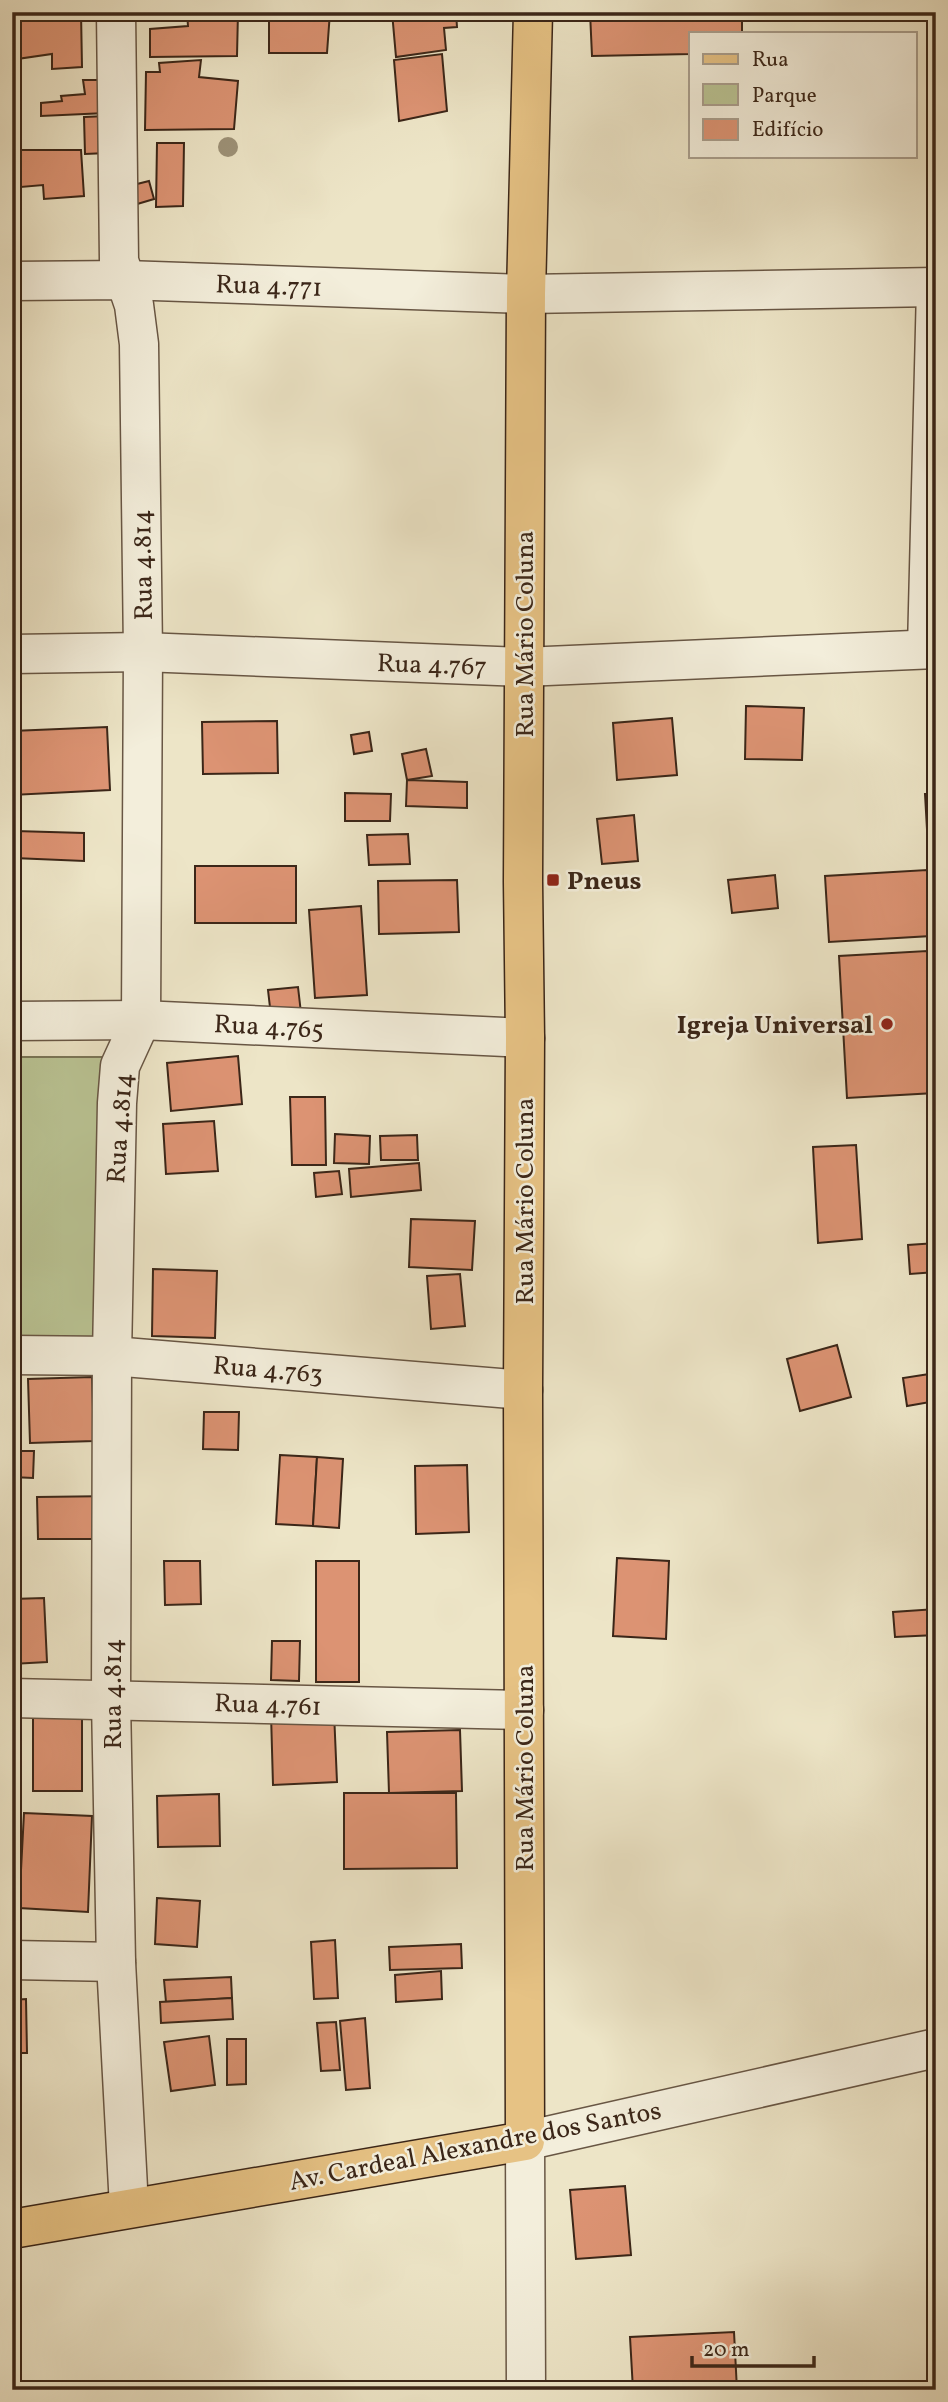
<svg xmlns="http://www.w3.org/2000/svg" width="948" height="2402" viewBox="0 0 948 2402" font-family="Vollkorn,serif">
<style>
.green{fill:#bac494;stroke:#7a7556;stroke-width:2}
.building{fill:#dc9373;stroke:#3b2618;stroke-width:2}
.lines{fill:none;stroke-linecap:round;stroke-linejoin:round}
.minor-casing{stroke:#685644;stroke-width:41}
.major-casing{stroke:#3b2618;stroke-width:41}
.minor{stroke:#f3eedb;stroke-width:38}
.major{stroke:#e6c284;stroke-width:38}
.tree{fill:#9d9278}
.poi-dot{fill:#8f2418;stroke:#f3eedb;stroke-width:2.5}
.labels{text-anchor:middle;stroke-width:5;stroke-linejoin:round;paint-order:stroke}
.street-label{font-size:26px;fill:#3b2618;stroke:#f3eedb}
.poi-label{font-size:26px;font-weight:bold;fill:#3b2618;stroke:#f3eedb;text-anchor:start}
</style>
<rect width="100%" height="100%" fill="#ede5c7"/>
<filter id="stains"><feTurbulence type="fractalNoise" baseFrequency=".00286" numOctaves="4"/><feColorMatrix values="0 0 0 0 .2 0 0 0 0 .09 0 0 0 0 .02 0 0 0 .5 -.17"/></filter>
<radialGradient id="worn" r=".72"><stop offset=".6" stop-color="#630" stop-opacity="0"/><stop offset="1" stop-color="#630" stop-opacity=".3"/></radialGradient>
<polygon class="green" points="12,1057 109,1057 108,1339 12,1338"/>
<g class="building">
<polygon points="12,12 81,12 82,67 52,69 52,54 17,59 17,44 12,44"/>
<polygon points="151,12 238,12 237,56 150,57 150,29 188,26 187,13 151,15"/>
<polygon points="269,12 330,12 327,53 269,53"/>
<polygon points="392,12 456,12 457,27 444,28 446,50 396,57"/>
<polygon points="590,12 742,12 742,33 691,33 691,54 592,56"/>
<polygon points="442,54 447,111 399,121 394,60"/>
<polygon points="201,60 199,77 238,81 234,129 145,130 146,72 160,72 159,63"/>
<polygon points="83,80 106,80 106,113 41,116 41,103 62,101 61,96 85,94"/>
<polygon points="107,116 107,153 85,154 84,117"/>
<polygon points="157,143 184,143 183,206 156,207"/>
<polygon points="12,150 81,150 84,196 44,199 43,185 21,187 20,176 12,177"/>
<polygon points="149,181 154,199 134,205 129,186"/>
<polygon points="746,706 804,708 802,760 745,759"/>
<polygon points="672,718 677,775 617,780 613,723"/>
<polygon points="277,721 278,773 203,774 202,722"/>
<polygon points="107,727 110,790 12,795 12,731"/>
<polygon points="369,732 372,751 354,754 351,735"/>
<polygon points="426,749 432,776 407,780 402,754"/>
<polygon points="407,780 467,782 467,808 406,806"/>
<polygon points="345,793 391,794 390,821 345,821"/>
<polygon points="925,794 936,794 936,847 928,847"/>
<polygon points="634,815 638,861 602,864 597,819"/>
<polygon points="15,831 84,833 84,861 14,858"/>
<polygon points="408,834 410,864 369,865 367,835"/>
<polygon points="12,863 16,863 17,918 12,918"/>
<rect x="195" y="866" width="101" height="57"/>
<polygon points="927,870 931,936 829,942 825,876"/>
<polygon points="775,875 778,908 732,913 728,880"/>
<polygon points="457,880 459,932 379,934 378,881"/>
<polygon points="361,906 367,995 315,998 309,910"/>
<polygon points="927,951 935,1093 847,1098 839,956"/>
<polygon points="298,987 301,1013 271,1016 268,990"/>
<polygon points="238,1056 242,1104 171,1111 167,1063"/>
<polygon points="290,1097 325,1097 326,1165 292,1165"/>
<polygon points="214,1121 218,1171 166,1174 163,1124"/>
<polygon points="335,1134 370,1136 369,1164 334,1163"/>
<polygon points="417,1135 418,1160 381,1160 380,1136"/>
<polygon points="856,1145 862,1239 818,1243 813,1147"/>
<polygon points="419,1163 421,1190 351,1197 349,1169"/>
<polygon points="339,1171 342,1194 316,1197 314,1173"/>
<polygon points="411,1219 475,1221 472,1270 409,1267"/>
<polygon points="936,1243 936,1272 910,1274 908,1245"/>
<polygon points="153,1269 217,1271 215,1338 152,1336"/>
<polygon points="460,1274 465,1326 431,1329 427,1276"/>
<polygon points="837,1345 851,1397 800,1411 787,1359"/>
<polygon points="936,1373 936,1401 907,1406 903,1378"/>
<polygon points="92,1377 94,1441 30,1443 28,1379"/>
<polygon points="931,1398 936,1398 936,1484 934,1484"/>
<polygon points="204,1412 239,1412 238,1450 203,1449"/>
<polygon points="12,1451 34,1451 33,1478 12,1477"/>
<polygon points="280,1455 317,1457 313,1526 276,1524"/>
<polygon points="317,1457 343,1459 339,1528 313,1526"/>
<polygon points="467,1465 469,1532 416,1534 415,1466"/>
<polygon points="115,1496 115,1539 38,1539 37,1497"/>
<polygon points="617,1558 669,1561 666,1639 613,1636"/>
<polygon points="164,1561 200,1561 201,1604 165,1605"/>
<rect x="316" y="1561" width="43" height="121"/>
<polygon points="44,1598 47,1662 12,1664 12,1599"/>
<polygon points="936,1609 936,1635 895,1637 893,1612"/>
<polygon points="272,1641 300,1641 299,1681 271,1680"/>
<polygon points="334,1712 337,1782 273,1785 271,1714"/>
<rect x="33" y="1717" width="49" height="74"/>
<polygon points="460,1730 462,1791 389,1793 387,1732"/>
<polygon points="344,1793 456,1793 457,1868 344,1869"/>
<polygon points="219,1794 220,1846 158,1847 157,1796"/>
<polygon points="24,1813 92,1816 88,1912 19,1908"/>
<polygon points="157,1898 200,1901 197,1947 155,1944"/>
<polygon points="335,1940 338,1998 314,1999 311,1942"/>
<polygon points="461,1944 462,1968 390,1970 389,1947"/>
<polygon points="441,1971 442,1999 396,2002 395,1975"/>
<polygon points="231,1977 232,1998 166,2002 164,1980"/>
<polygon points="232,1998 233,2019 161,2023 160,2002"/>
<polygon points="26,1999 27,2053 12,2053 12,2000"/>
<polygon points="365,2018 370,2088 346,2090 340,2021"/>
<polygon points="336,2022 340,2070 321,2071 317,2023"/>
<polygon points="209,2036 215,2085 171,2091 164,2042"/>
<polygon points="227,2039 246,2039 246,2084 227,2085"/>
<polygon points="625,2186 631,2255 576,2259 570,2190"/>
<polygon points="734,2332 737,2390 633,2390 630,2337"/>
</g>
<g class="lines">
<defs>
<g id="minor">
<polyline points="116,12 119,261 134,305 139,344 143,652 141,1020 120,1066 117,1103 112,1356 111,1700 116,1962 129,2207"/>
<polyline points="12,281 125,280 526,294 936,287"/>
<polyline points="927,649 936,288"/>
<polyline points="12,654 143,652 524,667 936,649"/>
<polyline points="12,1021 141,1020 525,1038"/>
<polyline points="12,1355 112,1356 523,1390"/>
<polyline points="12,1698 524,1710"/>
<polyline points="12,1960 116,1962"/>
<polyline points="526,2390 525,2141 936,2048"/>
</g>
<polyline id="major" points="12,2229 525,2141 523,1390 525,1038 523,882 526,294 533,12"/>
</defs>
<use href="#minor" class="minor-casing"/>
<use href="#major" class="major-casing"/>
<use href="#minor" class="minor"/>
<use href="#major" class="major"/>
</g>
<circle class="tree" cx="228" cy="147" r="10"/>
<g class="poi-dot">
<rect x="546" y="873" width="14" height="14" rx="3.5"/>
<circle cx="887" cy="1024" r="7"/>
</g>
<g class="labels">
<g class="street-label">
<text transform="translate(269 285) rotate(2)" y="9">Rua 4.771</text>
<text transform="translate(142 565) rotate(-91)" y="9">Rua 4.814</text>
<text transform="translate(524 634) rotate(-90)" y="9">Rua Mário Coluna</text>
<text transform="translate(432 664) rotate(2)" y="9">Rua 4.767</text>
<text transform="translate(269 1026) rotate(3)" y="9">Rua 4.765</text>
<text transform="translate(119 1128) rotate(-86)" y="9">Rua 4.814</text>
<text transform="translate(524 1201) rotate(-90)" y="9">Rua Mário Coluna</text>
<text transform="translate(268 1369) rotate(5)" y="9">Rua 4.763</text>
<text transform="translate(112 1694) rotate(-90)" y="9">Rua 4.814</text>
<text transform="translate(268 1704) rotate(2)" y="9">Rua 4.761</text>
<text transform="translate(524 1768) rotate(-90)" y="9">Rua Mário Coluna</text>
<text transform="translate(475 2145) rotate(-11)" y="9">Av. Cardeal Alexandre dos Santos</text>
</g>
<g class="poi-label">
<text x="567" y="889">Pneus</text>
<text x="873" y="1033" text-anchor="end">Igreja Universal</text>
</g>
</g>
<rect width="948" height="2402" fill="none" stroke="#ede5c7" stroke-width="42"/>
<rect x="14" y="14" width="920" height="2374" fill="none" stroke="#3b2618" stroke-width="3.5"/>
<rect x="21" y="21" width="906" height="2360" fill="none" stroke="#3b2618" stroke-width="2"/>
<rect x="689" y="32" width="228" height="126" fill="#f3eedb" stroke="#a99e8d" stroke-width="2"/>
<rect x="703" y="54" width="35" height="10" fill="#e6c284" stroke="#a99e8d" stroke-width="2"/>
<text x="752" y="66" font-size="21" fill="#3b2618">Rua</text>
<rect x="703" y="84" width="35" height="21" fill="#bac494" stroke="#a99e8d" stroke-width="2"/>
<text x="752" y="102" font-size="21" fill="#3b2618">Parque</text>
<rect x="703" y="119" width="35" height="21" fill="#dc9373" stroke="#a99e8d" stroke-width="2"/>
<text x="752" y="136" font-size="21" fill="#3b2618">Edifício</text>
<path d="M692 2356v10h122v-10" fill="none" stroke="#3b2618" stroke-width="3.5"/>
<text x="703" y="2356" font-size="21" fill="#3b2618" stroke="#f3eedb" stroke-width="5" paint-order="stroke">20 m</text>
<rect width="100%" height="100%" filter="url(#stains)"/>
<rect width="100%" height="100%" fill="url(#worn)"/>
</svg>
